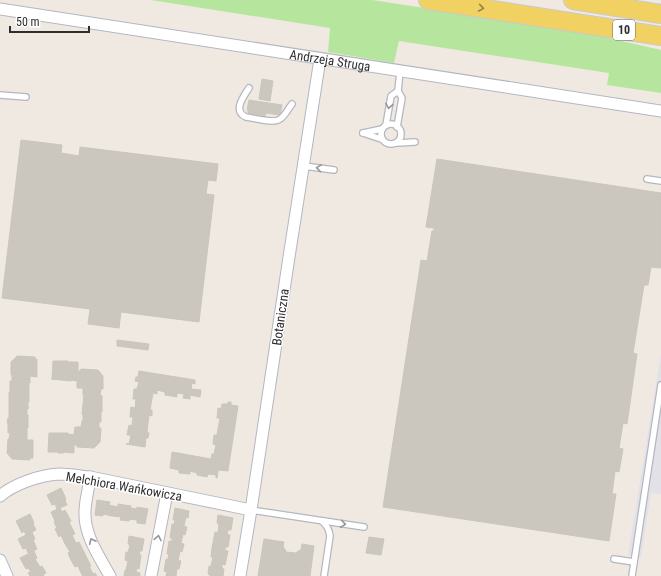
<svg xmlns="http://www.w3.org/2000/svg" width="661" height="576" viewBox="0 0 661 576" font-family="'Roboto Condensed',sans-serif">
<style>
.industrial{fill:#e3e1e8}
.green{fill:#b6e59e}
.building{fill:#cbc7bf;stroke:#cbc5ba}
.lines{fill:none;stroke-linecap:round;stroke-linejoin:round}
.lane-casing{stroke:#b4b7c1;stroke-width:8}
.street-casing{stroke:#b4b7c1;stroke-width:13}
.primary-casing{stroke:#c9c9c9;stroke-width:20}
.lane{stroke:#fff;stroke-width:5.5}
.street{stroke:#fff;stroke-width:11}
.primary{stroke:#f2d163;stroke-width:18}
.oneway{stroke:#908048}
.oneway2{stroke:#969696}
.labels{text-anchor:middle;stroke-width:3;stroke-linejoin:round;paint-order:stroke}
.shield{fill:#fff;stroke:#6d6d6d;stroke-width:1}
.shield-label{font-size:12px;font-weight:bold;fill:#2e2e2e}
.street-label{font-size:13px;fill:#2e2e2e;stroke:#fff}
</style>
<rect width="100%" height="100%" fill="#efe9e1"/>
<polygon class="industrial" points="661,354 661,494 651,493 641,558 628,555"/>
<polygon class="green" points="151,0 372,0 586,33 661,50 661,93 607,85 609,73 399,41 394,63 328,52 330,28"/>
<g class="building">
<polygon points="262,79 273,81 270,101 259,99"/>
<polygon points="249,100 282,105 280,115 266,113 265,116 248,113 248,110 247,110"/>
<polygon points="21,140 62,145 61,153 79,156 80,147 218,164 216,181 208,180 206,194 214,195 199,322 121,312 119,328 88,324 90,309 2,298"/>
<polygon points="437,159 661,193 661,268 651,267 648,285 644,285 633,353 637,354 627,424 623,423 619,448 623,449 619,472 615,471 612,494 616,494 609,541 383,507 421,260 427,261 432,231 434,231 434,228 426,227"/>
<polygon points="117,340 149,344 148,350 117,346"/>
<polygon points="17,356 35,357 35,359 37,359 37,377 30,376 30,383 29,383 29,402 28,402 28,408 29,408 9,407 9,392 10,392 10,381 12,381 12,375 11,375 11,362"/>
<polygon points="53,361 68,361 68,362 78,362 78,371 80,371 81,369 98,370 103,376 103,389 101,389 100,395 102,396 83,395 83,388 77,388 77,381 71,380 71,381 52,379 52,380"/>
<polygon points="139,371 195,380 195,384 192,383 191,389 201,390 200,397 190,395 190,399 183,398 184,394 177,393 177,397 165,395 165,392 157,390 157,394 153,393 150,410 152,410 152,416 149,415 147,432 149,433 148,438 146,438 145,447 126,444 129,444 131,435 127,435 129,425 132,426 133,417 130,417 131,407 135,408 136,399 133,399 134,389 137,389 139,382 135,381 136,377 138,377"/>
<polygon points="83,395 102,396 102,412 101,412 101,422 82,421 83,420 83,414 82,414 84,395"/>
<polygon points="228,402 231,402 231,405 238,406 228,471 218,470 217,478 216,478 216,475 208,474 207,477 197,475 197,473 190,471 190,474 179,473 179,470 170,468 172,452 211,459 212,454 214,454 216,445 213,444 214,435 217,435 220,418 217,418 218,408 221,409 222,404 228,404"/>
<polygon points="9,407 29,408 27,409 27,415 28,415 28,428 27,428 27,440 33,440 33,458 30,458 30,460 12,459 7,453 8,439 9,439 10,433 8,433 8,423 7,423 8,418 9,418"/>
<polygon points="82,421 99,422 99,428 101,428 100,442 94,448 77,447 77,445 74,445 74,453 64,452 64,453 58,453 58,452 48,452 49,433 68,433 68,434 74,435 75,427 81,427"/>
<polygon points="61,488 66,499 65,500 67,505 57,509 55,504 52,505 47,495"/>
<polygon points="97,500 110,502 109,505 113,506 112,516 103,514 103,516 95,515"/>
<polygon points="118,504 131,506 129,521 120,520 121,517 112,516 113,506 118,507"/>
<polygon points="137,507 148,509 145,524 137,523 137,520 129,519 131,508 137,509"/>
<polygon points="60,508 62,512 65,510 71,521 57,528 54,522 55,521 51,512"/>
<polygon points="175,508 189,511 188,518 186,517 184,526 174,525 175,520 173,520"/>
<polygon points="30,514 34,523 33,524 36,530 26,535 24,531 22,533 16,521"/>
<polygon points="218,515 233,518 231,530 228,530 227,534 218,532 219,524 217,523"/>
<polygon points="69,522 75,534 72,535 74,539 65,544 61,535 59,537 55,529"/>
<polygon points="172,524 187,527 185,535 183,534 181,543 172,542 172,538 170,538"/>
<polygon points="32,532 35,539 33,540 37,549 28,553 26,548 23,549 18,539"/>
<polygon points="215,532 230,535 228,547 225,547 225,551 212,548"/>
<polygon points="129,536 144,539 142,551 140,551 139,555 128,553 130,545 128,544"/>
<polygon points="369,537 384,539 381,555 366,553"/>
<polygon points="74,539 76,543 79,542 85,554 71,560 68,553 70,552 65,544"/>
<polygon points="264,539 284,542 283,547 285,549 286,552 296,553 298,551 301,550 302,544 314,546 310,576 258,576"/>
<polygon points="169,541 184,544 182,552 180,551 178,561 168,559 169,554 167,554"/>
<polygon points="212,548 228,551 225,565 222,564 222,568 211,566 213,557 211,557"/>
<polygon points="34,551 37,558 35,559 40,567 31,572 28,568 26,569 20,558"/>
<polygon points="126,552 141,555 139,569 137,568 136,572 126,570 128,561 125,560"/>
<polygon points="85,554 91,566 89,566 91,570 82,575 78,566 75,567 71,560"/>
<polygon points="166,559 181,561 179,569 177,569 176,576 166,576 167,572 164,571"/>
<polygon points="42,566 46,573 43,574 44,576 30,576 28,573"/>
<polygon points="209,566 224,569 223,576 210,576 210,575 208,574"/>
<polygon points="91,570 93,574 95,573 97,576 83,576 82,575"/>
<polygon points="125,570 140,573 140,576 124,576"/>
</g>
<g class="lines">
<defs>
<g id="lane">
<path d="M249,88C244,96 232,111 246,117C254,118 274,124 280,119C285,116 288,109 292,104"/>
<polyline points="0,95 26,97"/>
<circle cx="391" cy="134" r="10"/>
<polyline points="386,125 391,96 398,91"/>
<polyline points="397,127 402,98 398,91 400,71"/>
<polyline points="363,133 382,129"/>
<polyline points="363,133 381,139"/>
<polyline points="397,143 415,142"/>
<polyline points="304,166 334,170"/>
<polyline points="647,179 661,181"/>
<polyline points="251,510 364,527"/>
<path d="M322,521C327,526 329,529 330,536L324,576"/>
<polyline points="614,559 634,562"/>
<polyline points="632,576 661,385"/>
</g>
<g id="street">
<path id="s1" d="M0,9L661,111"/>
<path d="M90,477C89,489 85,500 85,512C84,535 99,556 110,576"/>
<path d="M0,496C14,484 40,475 59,474C69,474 80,476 90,477L251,510"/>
<polyline points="0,560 7,576"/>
<polyline points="151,576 167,493"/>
<polyline points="240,576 251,510 289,257 320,59"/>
</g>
<g id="primary">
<polyline points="428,0 661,36"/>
<polyline points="573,0 661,14"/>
</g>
</defs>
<use href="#lane" class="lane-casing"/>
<use href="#street" class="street-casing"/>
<use href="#primary" class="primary-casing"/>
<use href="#lane" class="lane"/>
<use href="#street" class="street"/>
<use href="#primary" class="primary"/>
</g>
<defs><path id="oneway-chevron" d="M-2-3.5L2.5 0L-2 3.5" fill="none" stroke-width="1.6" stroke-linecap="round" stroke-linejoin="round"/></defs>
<use class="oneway" href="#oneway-chevron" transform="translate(481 8) rotate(9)"/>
<g class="oneway2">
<use href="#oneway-chevron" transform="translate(389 106) rotate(100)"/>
<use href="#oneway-chevron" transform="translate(319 168) rotate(-172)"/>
<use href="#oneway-chevron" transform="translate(343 524) rotate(8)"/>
<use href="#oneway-chevron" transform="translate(158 538) rotate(-79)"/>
<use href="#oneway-chevron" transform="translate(92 541) rotate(-115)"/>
</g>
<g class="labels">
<rect class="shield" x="613" y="20" width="22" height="20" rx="3"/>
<g class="shield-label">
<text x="624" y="34">10</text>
</g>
<g class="street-label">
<text dy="5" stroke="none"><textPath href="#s1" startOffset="334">Andrzeja Struga</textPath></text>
<text transform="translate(280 317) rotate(-82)" y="5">Botaniczna</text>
<text transform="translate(124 486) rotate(10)" y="5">Melchiora Wańkowicza</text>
</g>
</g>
<path d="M10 26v6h79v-6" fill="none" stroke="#2e2e2e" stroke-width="2"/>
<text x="16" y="26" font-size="12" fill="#2e2e2e" stroke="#ffffff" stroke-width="3" paint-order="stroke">50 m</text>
</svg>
